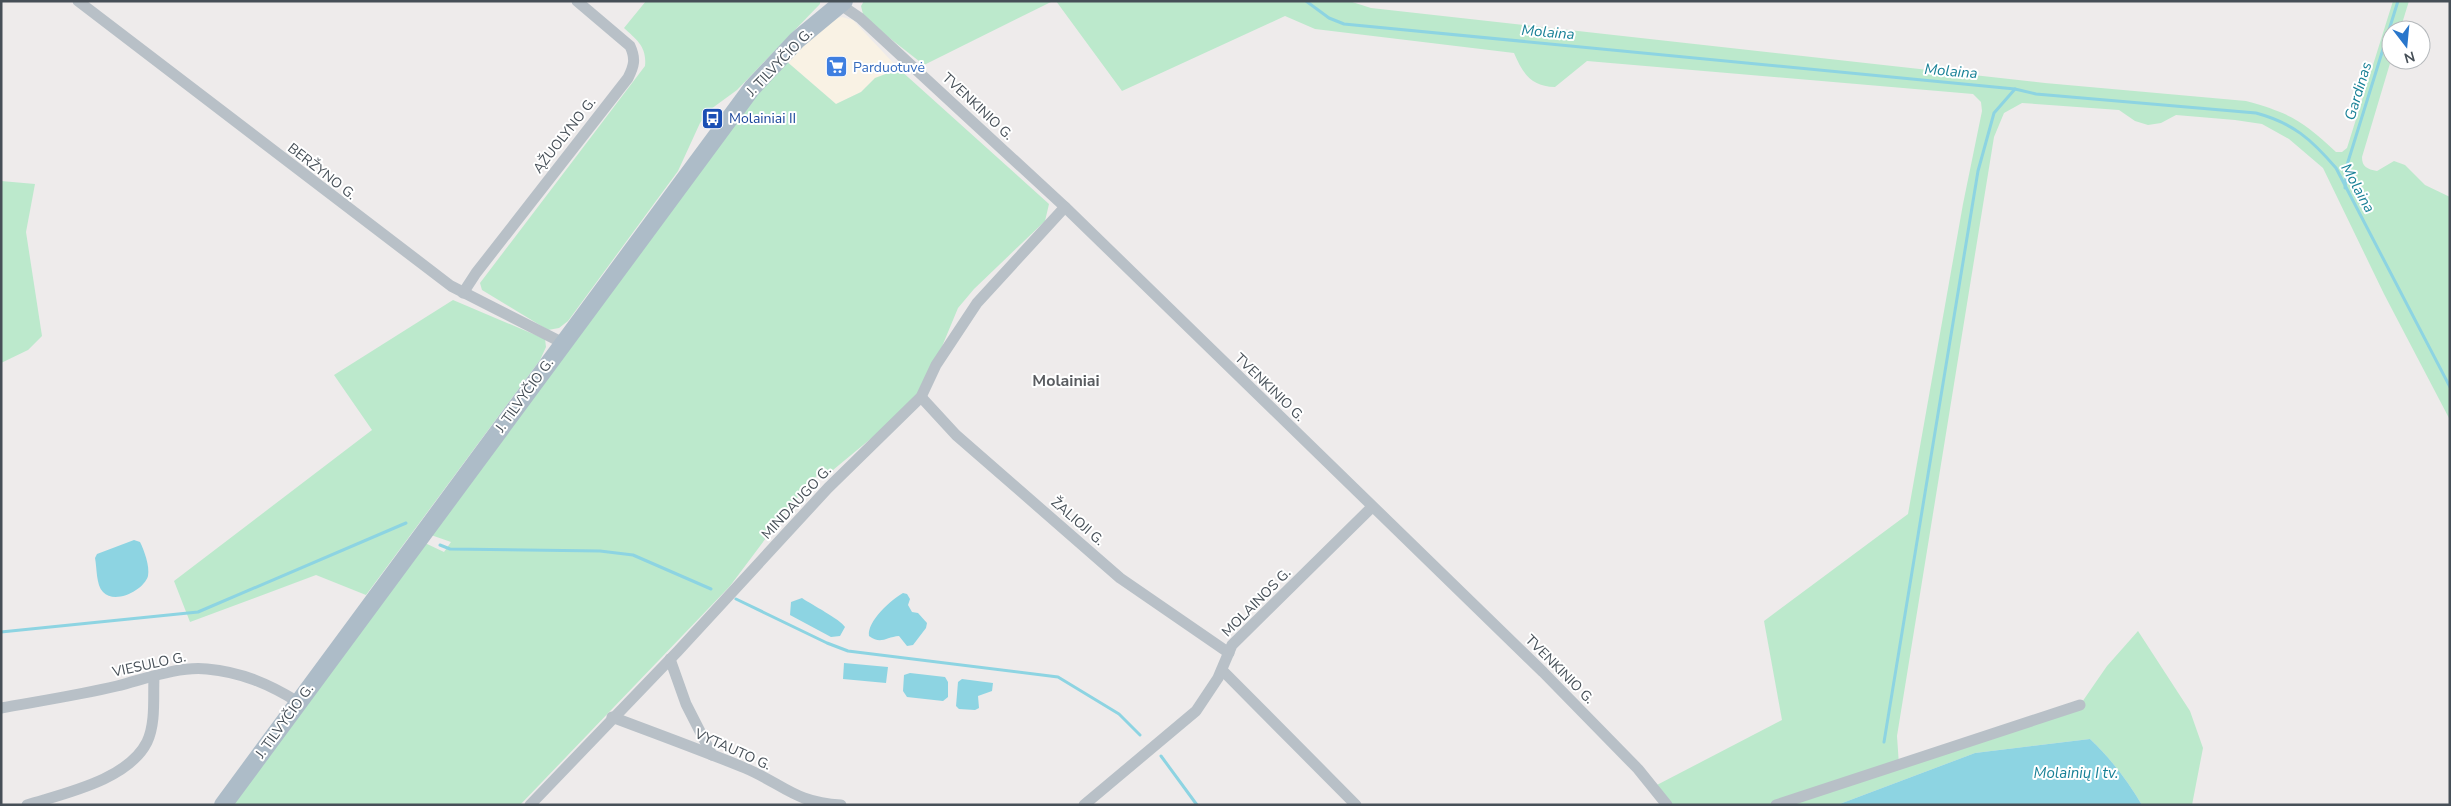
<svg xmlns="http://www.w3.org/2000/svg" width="2451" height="806" viewBox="0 0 2451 806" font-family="'Nunito Sans',sans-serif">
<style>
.commercial{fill:#f9f2e4}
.green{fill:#bce9cc}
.water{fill:#8dd4e2}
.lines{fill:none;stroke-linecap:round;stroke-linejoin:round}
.stream{stroke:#8dd4e2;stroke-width:3}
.minor{stroke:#b8c0c7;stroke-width:11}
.primary{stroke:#adbcc8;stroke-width:18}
.labels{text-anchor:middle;stroke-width:4;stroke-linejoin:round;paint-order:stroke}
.street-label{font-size:14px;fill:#464f57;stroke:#fff}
.shop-label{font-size:14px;fill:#366cbe;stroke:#fff;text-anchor:start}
.transit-label{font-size:14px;fill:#164399;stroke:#fff;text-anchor:start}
.water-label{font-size:15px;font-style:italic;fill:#198197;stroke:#fff}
.quarter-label{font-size:16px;font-weight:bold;fill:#595c60;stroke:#fff}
</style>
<rect width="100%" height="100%" fill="#eeebeb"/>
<polygon class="commercial" points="842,17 853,20 899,69 875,78 861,92 836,104 785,60 834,19"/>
<g class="green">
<path d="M646,1H820V4L737,90L711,109L700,123L678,171L568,321L559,328L548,330L482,290L480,283L645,66C647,47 637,40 624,28Z"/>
<polygon points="864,1 1053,1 924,65 864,18 861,6"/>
<path d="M1056,1H1349L1371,8L2045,83L2246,101C2290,113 2303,121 2336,152H2342L2347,148L2393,1H2409L2400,30H2391V60L2362,157C2362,167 2367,169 2377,171L2394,161L2405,165L2425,185L2450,197V420L2384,294L2323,168L2289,139L2262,124L2235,120L2176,115L2161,123L2148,125L2135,121L2119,110L2022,103L2004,113L1994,137L1897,736L1899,765L2080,705L2107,666L2138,631L2190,711L2203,748L2192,805H2142C2127,780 2111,759 2090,739L1975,753L1837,805H1667L1653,787L1782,720L1764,621L1908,514L1963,204L1982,111L1981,102L1973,94L1587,61L1555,87C1531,86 1523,74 1514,53L1315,29L1285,16L1122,91Z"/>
<polygon points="785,60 836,104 861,92 875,78 899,69 1049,204 1045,221 974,289 958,308 921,397 833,470 821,471 790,506 730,586 520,805 233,805 425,543 444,552 451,542 431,535 747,105"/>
<polygon points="1,181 35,184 26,232 42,336 28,350 1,363"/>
<polygon points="453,300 545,339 546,347 540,360 366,595 316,575 190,622 174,581 372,430 334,375"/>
</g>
<g class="water">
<path d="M134,540L140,542C144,550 150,566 148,576C144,590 115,605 103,592C96,585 97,568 95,558L97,554Z"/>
<path d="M903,593L907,594L910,599L908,605L912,612L918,613L927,623L926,628L913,645L907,646L899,636C886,637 881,645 869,636C867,621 891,600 903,593Z"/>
<path d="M802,598C812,605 840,619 845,627L840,636L831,637L790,615L791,602Z"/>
<polygon points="844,663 888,667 886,683 843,679"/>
<polygon points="910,673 945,677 948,682 948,697 943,701 907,697 903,691 904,675"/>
<polygon points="962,679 993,683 992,691 978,696 979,708 975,710 959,709 956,706 958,682"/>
<path d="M2090,739C2111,759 2127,780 2142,805H1837L1975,753Z"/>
</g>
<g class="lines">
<g class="stream">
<path d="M1306,1L1329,18L1344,24L2015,89L2036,94L2256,113C2293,123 2311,139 2336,168L2450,387"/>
<polyline points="2345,188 2347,165 2398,1"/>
<polyline points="440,545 450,549 600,551 633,555 711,589"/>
<polyline points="736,599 827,643 848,651 1058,677 1119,714 1140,735"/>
<polyline points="1,632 198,612 406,523"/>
<polyline points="1884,742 1978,171 1994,113 2015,89"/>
<polyline points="1161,756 1197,805"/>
</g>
<g class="minor">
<polyline points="78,1 451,286 563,343"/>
<polyline points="835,1 860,18 1065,207 1543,672 1638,769 1667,805"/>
<path d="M463,293L476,273L628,78C634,66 636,59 630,46L577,1"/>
<polyline points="921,397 956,435 1120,578 1229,653"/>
<polyline points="670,659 686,704 712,755"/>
<polyline points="1222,670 1356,805"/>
<path d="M1,708C40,701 79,695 117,686C145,679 178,666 207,669C241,672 269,684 298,702"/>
<path d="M612,717C657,734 701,750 745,768C783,784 795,803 841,805"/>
<path d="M27,805C65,793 128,780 147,742C156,723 153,697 154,677"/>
<polyline points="530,805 678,651 828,488 921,397 936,365 977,303 1065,207"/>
<polyline points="1084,805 1196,711 1218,678 1232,645 1372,507"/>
<polyline points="1776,805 2080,705"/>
</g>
<polyline class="primary" points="223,805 752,88 797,40 844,1"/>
</g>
<defs>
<symbol id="supermarket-square" viewBox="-11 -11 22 22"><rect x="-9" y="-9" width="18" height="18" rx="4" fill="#3f7fe0" stroke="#fff"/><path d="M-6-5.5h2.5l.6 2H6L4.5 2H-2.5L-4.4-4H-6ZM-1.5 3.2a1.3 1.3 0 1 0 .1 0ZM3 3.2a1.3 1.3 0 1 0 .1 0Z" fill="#fff"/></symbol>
<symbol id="bus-square" viewBox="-11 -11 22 22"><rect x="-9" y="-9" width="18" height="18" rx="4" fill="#1a4fb4" stroke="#fff"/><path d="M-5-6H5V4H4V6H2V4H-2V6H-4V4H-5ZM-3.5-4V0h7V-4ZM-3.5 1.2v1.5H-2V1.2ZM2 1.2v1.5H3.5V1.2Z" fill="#fff"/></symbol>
</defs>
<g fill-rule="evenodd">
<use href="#supermarket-square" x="824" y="54" width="25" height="25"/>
<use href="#bus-square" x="700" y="106" width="25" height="25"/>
</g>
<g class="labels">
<g class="street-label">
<text transform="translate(779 62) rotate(-46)" y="5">J. TILVYČIO G.</text>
<text transform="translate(978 106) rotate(43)" y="5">TVENKINIO G.</text>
<text transform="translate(564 135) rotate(-52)" y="5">ĄŽUOLYNO G.</text>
<text transform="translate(322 171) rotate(38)" y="5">BERŽYNO G.</text>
<text transform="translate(1270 387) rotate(44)" y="5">TVENKINIO G.</text>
<text transform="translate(524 395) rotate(-54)" y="5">J. TILVYČIO G.</text>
<text transform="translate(796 502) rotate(-47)" y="5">MINDAUGO G.</text>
<text transform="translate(1078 521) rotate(41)" y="5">ŽALIOJI G.</text>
<text transform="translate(1256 602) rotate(-45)" y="5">MOLAINOS G.</text>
<text transform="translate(149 664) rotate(-12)" y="5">VIESULO G.</text>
<text transform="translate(1560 669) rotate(45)" y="5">TVENKINIO G.</text>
<text transform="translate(284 721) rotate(-54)" y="5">J. TILVYČIO G.</text>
<text transform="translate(733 749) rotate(24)" y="5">VYTAUTO G.</text>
</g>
<g class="shop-label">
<text x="853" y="72">Parduotuvė</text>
</g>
<g class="transit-label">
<text x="729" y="123">Molainiai II</text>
</g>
<g class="water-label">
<text transform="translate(1548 32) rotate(5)" y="5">Molaina</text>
<text transform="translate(1951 71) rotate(5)" y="5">Molaina</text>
<text transform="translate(2358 91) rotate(-73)" y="5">Gardinas</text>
<text transform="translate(2358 188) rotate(61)" y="5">Molaina</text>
<text x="2076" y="778">Molainių I tv.</text>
</g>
<g class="quarter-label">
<text x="1066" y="386">Molainiai</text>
</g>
</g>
<rect width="2451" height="806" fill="none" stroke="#464f57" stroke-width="5"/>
<g transform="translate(2406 45) rotate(164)"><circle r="24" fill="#ffffff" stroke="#b5b9bc"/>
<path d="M0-4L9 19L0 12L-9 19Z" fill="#2976cb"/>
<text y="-8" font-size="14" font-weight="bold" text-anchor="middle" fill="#464f57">N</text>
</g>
</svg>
